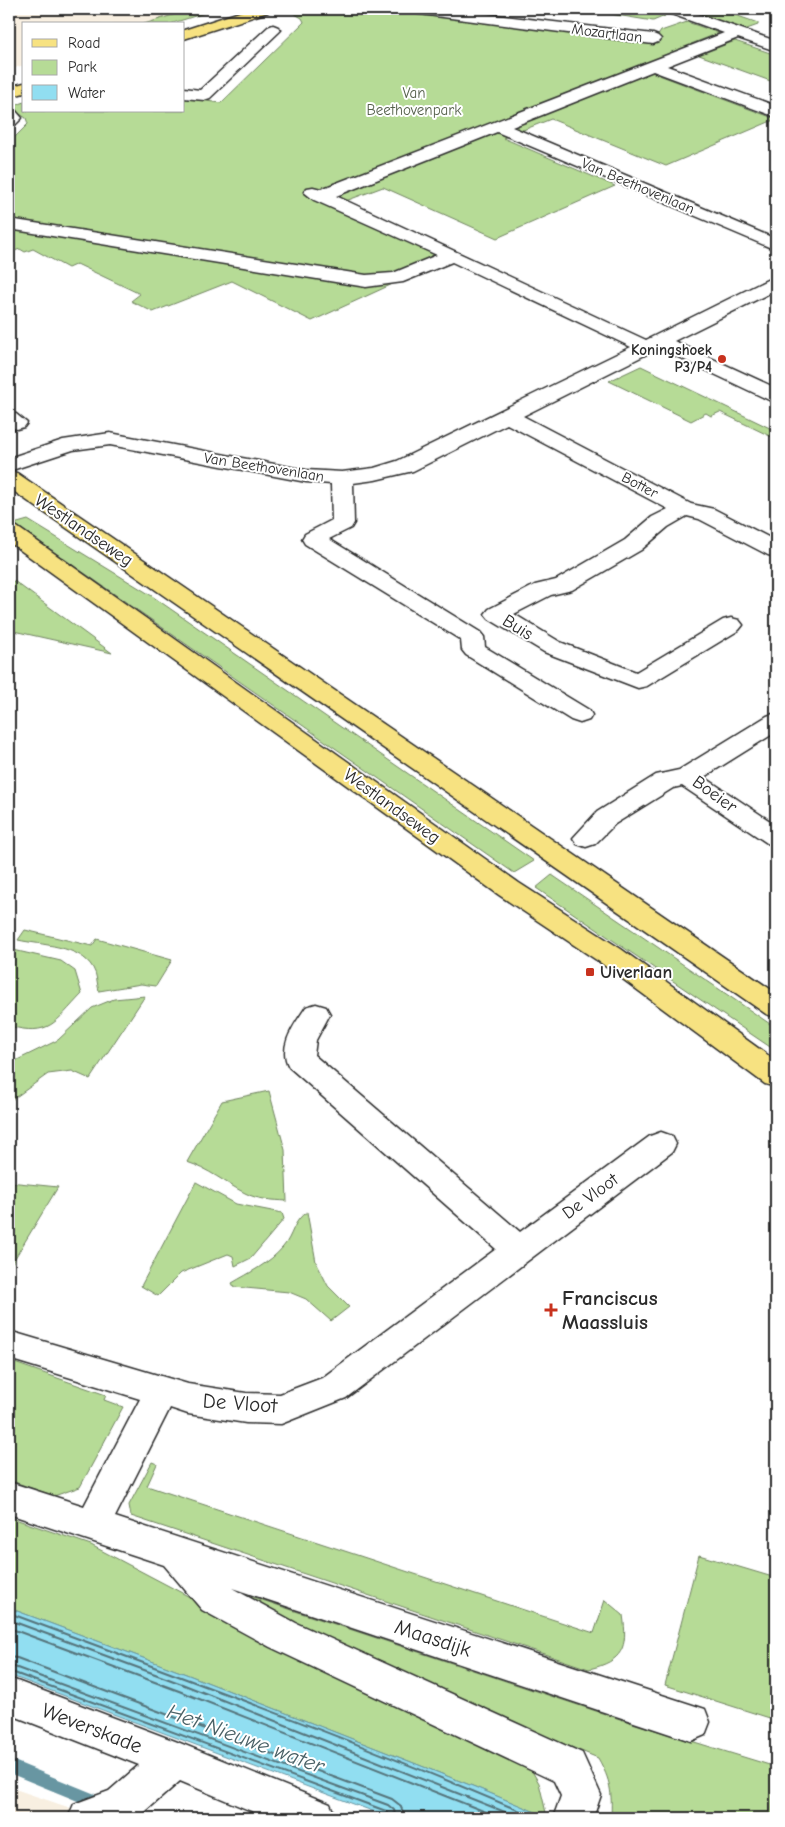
<svg xmlns="http://www.w3.org/2000/svg" width="785" height="1827" viewBox="0 0 785 1827" font-family="'Comic Neue',sans-serif">
<style>
.built{fill:#f8efe1}
.green{fill:#b6db96;stroke:#708360}
.water{fill:#91def1;stroke:#6896a2}
.lines{fill:none;stroke-linecap:round;stroke-linejoin:round}
.shore{stroke:#54737a;stroke-width:2}
.stream{fill:#6896a2;fill-rule:evenodd}
.minor-casing{stroke:#2b2b2b;stroke-width:3}
.major-casing{stroke:#2b2b2b;stroke-width:3}
.minor{fill:#fff;fill-rule:evenodd}
.major{fill:#f7e281;fill-rule:evenodd}
.poi-dot{fill:#c8321e;stroke:#fff;stroke-width:2}
.labels{text-anchor:middle;stroke-width:4;stroke-linejoin:round;paint-order:stroke}
.far-street-label{font-size:15px;fill:#2b2b2b;stroke:#fff}
.far-park-label{font-size:15px;fill:#55604b;stroke:#fff}
.far-poi-label{font-size:15px;font-weight:bold;fill:#2b2b2b;stroke:#fff;text-anchor:end}
.street-label{font-size:18px;fill:#2b2b2b;stroke:#fff}
.poi-label{font-size:18px;font-weight:bold;fill:#2b2b2b;stroke:#fff;text-anchor:start}
.near-poi-label{font-size:21px;font-weight:bold;fill:#2b2b2b;stroke:#fff;text-anchor:start}
.near-street-label{font-size:21px;fill:#2b2b2b;stroke:#fff}
.near-water-label{font-size:22px;font-style:italic;fill:#4a6166;stroke:#fff}
</style>
<rect width="100%" height="100%" fill="#fff"/>
<filter id="ink" filterUnits="userSpaceOnUse"><feTurbulence type="fractalNoise" baseFrequency=".02" numOctaves="2"/><feDisplacementMap in="SourceGraphic" scale="10" xChannelSelector="R" yChannelSelector="G"/><feConvolveMatrix kernelMatrix="1 2 1 2 8 2 1 2 1" color-interpolation-filters="sRGB"/></filter>
<g filter="url(#ink)">
<g class="built">
<polygon points="9,9 202,9 154,24 24,24 24,65 9,70"/>
<polygon points="9,1787 100,1818 9,1818"/>
</g>
<g class="green">
<polygon points="192,9 217,9 170,24 144,24"/>
<polygon points="306,9 348,9 358,14 364,9 404,9 655,40 661,31 687,22 719,33 691,44 713,47 651,72 776,119 666,166 551,119 503,138 615,186 497,238 383,187 335,205 445,260 312,321 232,281 153,312 131,301 140,294 77,264 68,268 33,249 25,252 20,249 9,253 9,143 28,124 26,118 9,107 24,102 24,111 184,111 184,98 221,103 304,22 302,18 293,13"/>
<polygon points="580,9 645,9 665,16 653,21"/>
<polygon points="684,9 718,9 758,23 758,25 744,30"/>
<polygon points="735,41 776,55 776,83 699,55"/>
<polygon points="641,366 776,431 776,436 774,438 720,412 711,416 706,413 691,421 609,381"/>
<polygon points="28,520 149,594 534,861 514,873 14,524"/>
<polygon points="14,581 112,653 9,630 9,584"/>
<polygon points="552,875 776,1028 776,1051 536,888"/>
<path d="M25,930L92,946L97,939L172,960L156,986L141,984L99,991C97,984 97,974 93,968C80,945 40,945 18,940Z"/>
<path d="M9,949L61,961L75,971L82,994C55,1022 50,1037 9,1026Z"/>
<polygon points="145,996 90,1079 72,1071 48,1074 9,1102 9,1064 58,1040 92,1008 114,999"/>
<path d="M269,1091L285,1150L287,1201C273,1200 258,1200 245,1193C225,1183 209,1169 187,1162L222,1101Z"/>
<polygon points="9,1182 58,1187 9,1268"/>
<polygon points="196,1182 236,1204 282,1213 284,1219 251,1258 235,1266 233,1256 228,1254 181,1273 158,1296 141,1286"/>
<path d="M307,1212L316,1262L328,1286L349,1307L331,1321L306,1299L289,1292L234,1287L232,1283C249,1273 270,1263 283,1247C293,1236 293,1220 307,1212Z"/>
<polygon points="9,1361 106,1395 104,1400 123,1407 80,1487 54,1496 9,1480"/>
<path d="M152,1462L157,1464L147,1486L594,1633L605,1600L623,1615C628,1648 623,1661 589,1669L131,1516L129,1505Z"/>
<polygon points="9,1517 91,1545 277,1643 526,1761 539,1783 547,1817 475,1787 186,1674 9,1608"/>
<polygon points="699,1555 776,1578 776,1720 665,1685"/>
<path d="M223,1587L629,1722L776,1767V1818H611C612,1792 611,1781 598,1758L364,1661Z"/>
</g>
<polygon class="water" points="9,1608 186,1674 475,1787 550,1818 391,1818 9,1675"/>
<g class="lines">
<g class="shore">
<path d="M9,1613C186,1679 363,1743 536,1818"/>
<polyline points="9,1620 182,1684 520,1818"/>
<polyline points="9,1628 179,1691 501,1818"/>
<polyline points="9,1657 17,1658 392,1799 401,1806 404,1818"/>
<polyline points="9,1665 388,1805 394,1810 396,1818"/>
<polyline points="9,1671 386,1811 390,1818"/>
</g>
<polygon class="stream" points="9,1759 95,1794 97,1799 95,1804 90,1806 9,1773"/>
<defs>
<g id="minor">
<polygon points="405,9 446,9 653,34 658,36 661,39 658,42 653,44 412,13 407,12"/>
<polygon points="664,9 684,9 776,41 776,51 738,38 667,66 776,106 776,117 653,71 512,127 776,239 776,250 497,132 336,196 646,340 769,279 776,277 776,290 674,341 776,388 776,402 769,400 659,348 523,416 691,504 714,509 776,541 776,557 768,555 699,519 687,516 668,527 641,550 572,590 551,595 514,614 560,642 636,672 723,620 731,618 739,620 743,625 739,630 647,686 638,688 544,652 489,619 485,614 489,609 535,585 556,580 625,540 652,517 668,509 507,424 413,471 375,480 353,483 354,523 351,528 329,539 480,632 484,637 485,647 589,710 592,715 589,720 580,723 571,720 466,655 462,650 461,640 305,544 302,539 305,534 332,520 331,484 306,482 110,445 73,450 9,471 9,458 63,440 110,433 306,470 342,472 374,468 397,461 631,347 452,262 403,282 366,287 9,229 9,219 366,275 393,273 437,255 314,200 304,192 307,188 313,187 321,189 724,33 666,12"/>
<polygon points="273,25 278,27 281,30 278,33 210,98 204,100 184,98 184,88 200,90 268,27"/>
<polygon points="9,108 15,110 22,118 15,125 9,127"/>
<polygon points="9,412 16,414 27,423 24,427 17,429 9,427"/>
<polygon points="776,713 776,732 704,777 776,825 776,846 767,843 682,786 673,788 615,824 595,844 586,847 577,844 573,838 597,812 656,775 679,770 767,716"/>
<path d="M316,1004L326,1007L330,1014L316,1040L314,1055L520,1232L650,1136L661,1132L672,1136L676,1144L672,1152L346,1398L281,1424L246,1423L188,1414L170,1408L115,1517L705,1709L710,1722L705,1735L691,1741L232,1588L296,1623L582,1753L601,1795L593,1818H553L561,1796L554,1781L270,1647L202,1610L164,1565L9,1514V1482L84,1506L140,1399L9,1359V1331L188,1384L246,1393L280,1394L322,1378L496,1249L289,1067C277,1046 295,1024 306,1007Z"/>
<polygon points="9,1678 175,1741 330,1804 336,1818 268,1818 180,1781 138,1818 68,1818 74,1804 109,1791 139,1765 9,1714"/>
</g>
<g id="major">
<polygon points="249,9 270,9 268,12 184,39 184,30"/>
<polygon points="24,83 24,93 9,97 9,87"/>
<polygon points="9,472 17,473 776,993 776,1017 766,1014 9,488"/>
<polygon points="9,525 17,527 519,883 621,949 776,1061 776,1087 765,1084 601,963 499,895 9,542"/>
</g>
</defs>
<use href="#minor" class="minor-casing"/>
<use href="#major" class="major-casing"/>
<use href="#minor" class="minor"/>
<use href="#major" class="major"/>
</g>
</g>
<g class="poi-dot">
<circle cx="722" cy="359" r="5"/>
<rect x="585" y="967" width="10" height="10" rx="2.5"/>
<path d="M548.5 1302.5h5v5h5v5h-5v5h-5v-5h-5v-5h5z"/>
</g>
<g class="labels">
<g class="far-street-label">
<text transform="translate(607 33) rotate(7)" y="5">Mozartlaan</text>
<text transform="translate(638 186) rotate(23)" y="5">Van Beethovenlaan</text>
<text transform="translate(264 467) rotate(9)" y="5">Van Beethovenlaan</text>
<text transform="translate(640 485) rotate(28)" y="5">Botter</text>
</g>
<g class="far-park-label">
<text x="414" y="98">Van<tspan x="414" dy="17">Beethovenpark</tspan></text>
</g>
<g class="far-poi-label">
<text x="712" y="355">Koningshoek<tspan x="712" dy="17">P3/P4</tspan></text>
</g>
<g class="street-label">
<text transform="translate(84 530) rotate(34)" y="6">Westlandseweg</text>
<text transform="translate(518 627) rotate(32)" y="6">Buis</text>
<text transform="translate(715 794) rotate(36)" y="6">Boeier</text>
<text transform="translate(392 806) rotate(36)" y="6">Westlandseweg</text>
<text transform="translate(590 1196) rotate(-36)" y="6">De Vloot</text>
</g>
<g class="poi-label">
<text x="600" y="978">Uiverlaan</text>
</g>
<g class="near-poi-label">
<text x="562" y="1305">Franciscus<tspan x="562" dy="24">Maassluis</tspan></text>
</g>
<g class="near-street-label">
<text transform="translate(240 1403) rotate(4)" y="7">De Vloot</text>
<text transform="translate(433 1638) rotate(18)" y="7">Maasdijk</text>
<text transform="translate(92 1728) rotate(21)" y="7">Weverskade</text>
</g>
<g class="near-water-label">
<text transform="translate(246 1738) rotate(20)" y="8">Het Nieuwe water</text>
</g>
</g>
<rect width="785" height="1827" fill="none" stroke="#fff" stroke-width="30"/>
<rect x="15" y="15" width="755" height="1797" fill="none" stroke="#2b2b2b" stroke-width="2" filter="url(#ink)"/>
<rect x="22" y="22" width="162" height="90" fill="#ffffff" stroke="#aaaaaa"/>
<rect x="32" y="39" width="25" height="8" fill="#f7e281" stroke="#aaaaaa"/>
<text x="68" y="48" font-size="15" fill="#2b2b2b">Road</text>
<rect x="32" y="60" width="25" height="15" fill="#b6db96" stroke="#aaaaaa"/>
<text x="68" y="72" font-size="15" fill="#2b2b2b">Park</text>
<rect x="32" y="85" width="25" height="15" fill="#91def1" stroke="#aaaaaa"/>
<text x="68" y="98" font-size="15" fill="#2b2b2b">Water</text>
</svg>
